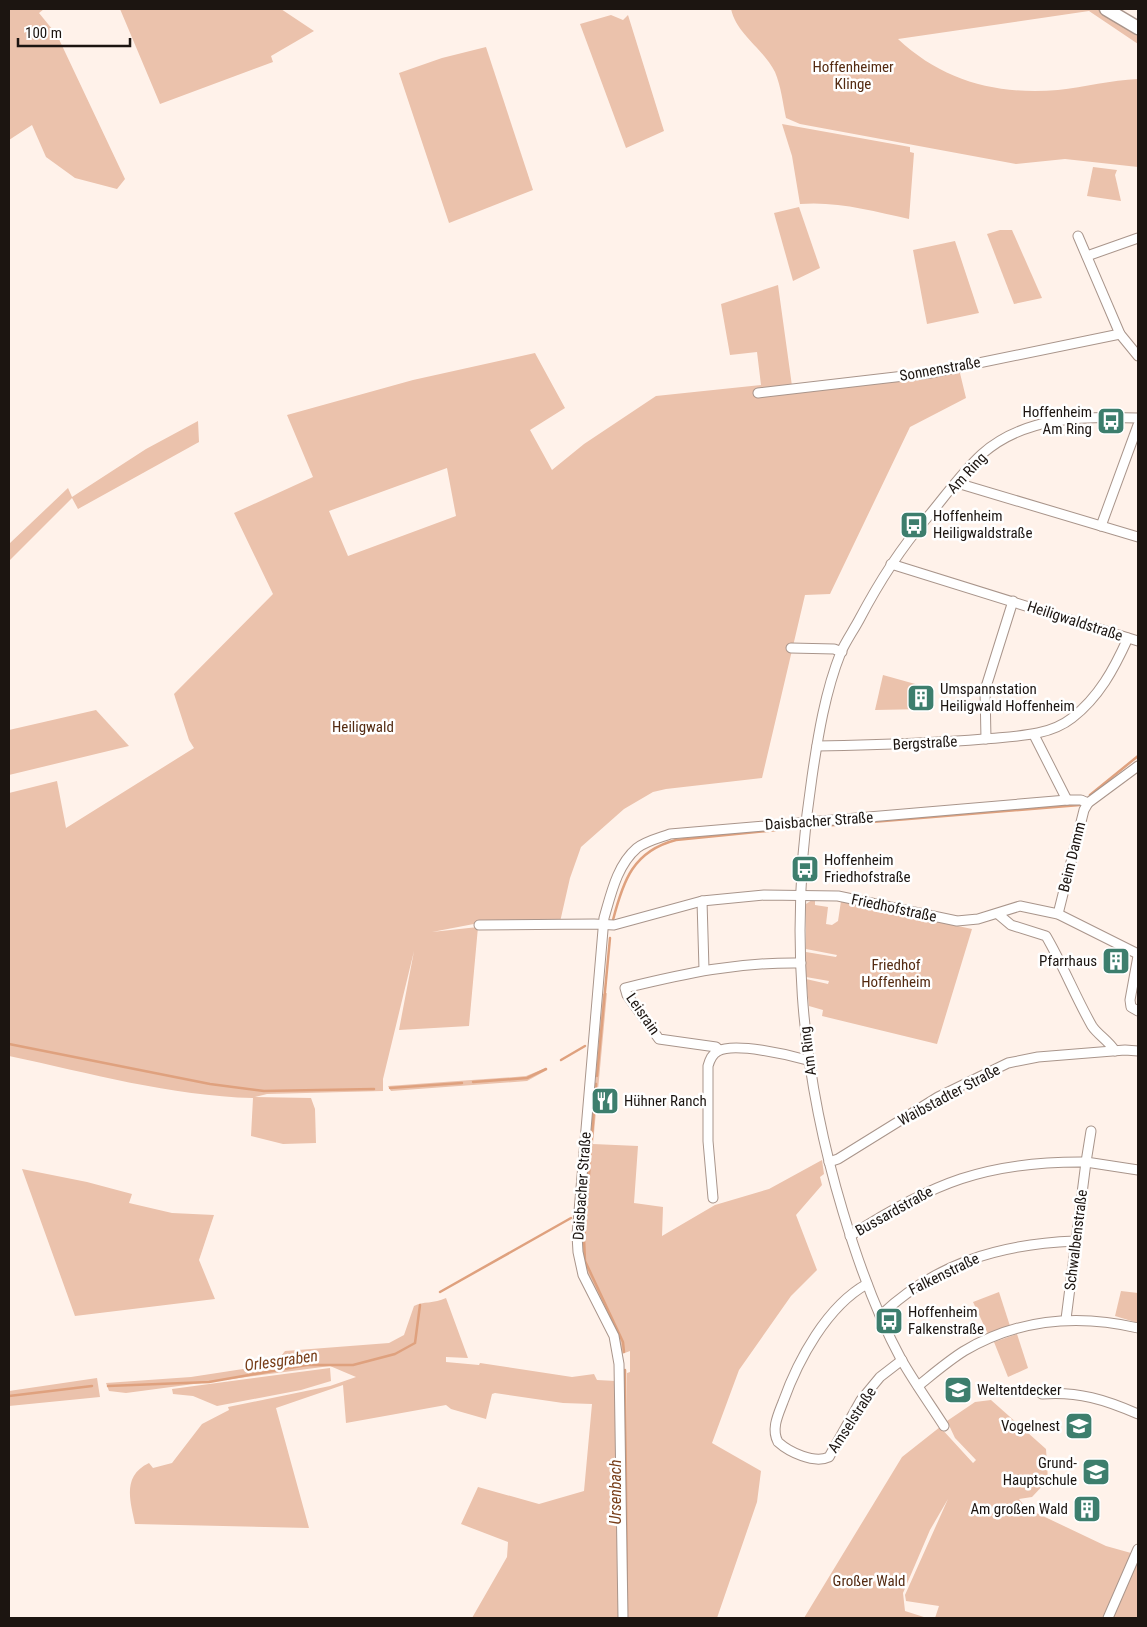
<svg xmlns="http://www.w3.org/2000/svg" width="1147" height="1627" viewBox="0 0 1147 1627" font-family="'Roboto Condensed',sans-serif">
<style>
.green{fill:#ebc2ac;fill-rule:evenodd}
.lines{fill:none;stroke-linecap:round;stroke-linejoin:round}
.stream{stroke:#dfa17e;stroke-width:2.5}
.street-casing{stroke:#a9958b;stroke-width:11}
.primary-casing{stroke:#a9958b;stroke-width:15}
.street{stroke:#fff;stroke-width:9}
.primary{stroke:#fff;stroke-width:12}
.labels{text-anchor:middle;stroke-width:5;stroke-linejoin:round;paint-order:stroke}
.park-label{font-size:15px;fill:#542b12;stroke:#fff}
.street-label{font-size:15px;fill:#1c1511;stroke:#fff}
.poi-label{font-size:15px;fill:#1c1511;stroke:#fff;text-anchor:start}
.water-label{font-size:16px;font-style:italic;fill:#783e19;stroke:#fff}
</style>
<rect width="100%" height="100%" fill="#fff2ea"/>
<g class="green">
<polygon points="9,9 44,9 39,13 57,35 125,179 117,189 75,178 46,157 32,125 9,140"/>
<polygon points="120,9 281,9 314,31 271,56 273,62 160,104"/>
<path d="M731,9H1098L1138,35V44L1089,11L898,39C943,81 996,95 1058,90C1085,87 1111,80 1138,79V167L1065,159L1016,164L800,124L786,118C783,104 781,86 775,72C764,49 737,35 731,9Z"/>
<polygon points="611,15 623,20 628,15 664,131 626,148 580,24"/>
<polygon points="486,47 533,190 449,223 399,73 442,58"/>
<path d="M782,124L910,147V152L914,153L909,219C873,211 837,201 800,204L792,156Z"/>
<polygon points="1093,167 1117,170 1115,175 1121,201 1087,196"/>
<polygon points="799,207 820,268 793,281 774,213"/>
<polygon points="1000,230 1012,230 1042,298 1014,304 987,234"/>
<polygon points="955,241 979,313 927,324 913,250"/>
<path d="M778,285L792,386L959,369L966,398L910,427L830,594L805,595L762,778L666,789L653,792L624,809L581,847L570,878L560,922L479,923L432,932L478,927L469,1026L399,1030L414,951L383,1079V1091L267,1094L255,1097L311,1098L315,1109L316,1143L283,1144L251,1136L253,1098C171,1096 89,1073 9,1056V793L57,781L66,828L194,748L189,740L174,694L273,594L234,513L313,477L287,415L413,380L535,353L565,408L530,430L552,470L584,444L656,396L761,385L757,352L730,355L721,304ZM447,468L456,516L348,556L329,511Z"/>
<polygon points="198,421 199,442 78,509 72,498 9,561 9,544 68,488 72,497 146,449"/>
<polygon points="883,675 926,687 926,709 875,710"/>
<polygon points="96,710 129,746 9,775 9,730"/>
<polygon points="812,900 815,900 815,905 828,907 826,924 832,925 838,921 841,901 972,929 937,1044 822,1016 823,1010 809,1006 806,979 828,984 829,981 806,977 806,952 836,957 837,955 806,949 806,904"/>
<polygon points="607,993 593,1144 638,1146 634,1203 663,1207 662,1236 715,1205 769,1189 822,1160 824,1174 820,1177 822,1185 796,1215 817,1270 791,1296 739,1370 712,1443 761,1471 757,1502 717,1618 627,1618 627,1373 630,1372 630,1351 622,1354 593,1289 580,1249 603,994"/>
<polygon points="546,1068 547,1070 527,1081 391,1091 388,1086 515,1077 526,1076"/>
<polygon points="22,1169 87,1182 132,1194 129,1203 172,1213 214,1215 199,1260 215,1299 75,1316"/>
<polygon points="1121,1291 1138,1293 1138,1323 1115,1316"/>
<polygon points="999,1292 1010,1326 988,1334 973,1302"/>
<path d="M446,1298L468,1358L446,1357V1362L479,1365L480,1363L572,1377L594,1374L597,1380L616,1381L621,1618H472L507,1557L508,1542L461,1524L478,1487L539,1504L584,1491L592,1404L563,1403L495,1393L492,1394L486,1419L451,1409L446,1405L346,1423L343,1385L276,1408L309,1528L135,1524C130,1500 122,1476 149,1463L153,1468L172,1463L202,1424L229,1410L228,1407L330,1386L356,1377L330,1366L126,1393L109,1391L106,1383L191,1377L275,1364L285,1351L389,1343L404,1335L414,1306C423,1301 434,1304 446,1298Z"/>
<polygon points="1017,1334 1028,1368 1008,1377 994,1342"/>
<polygon points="330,1368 331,1381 301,1390 217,1406 193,1396 173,1394 172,1389"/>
<polygon points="97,1378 100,1397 9,1406 9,1391"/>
<polygon points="991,1400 1046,1449 1048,1480 1032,1497 1019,1499 1026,1508 1106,1546 1131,1553 1116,1592 1124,1594 1138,1560 1138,1618 935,1618 939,1606 906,1601 905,1595 948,1499 930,1530 903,1593 905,1611 927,1618 804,1618 902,1457 940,1427 973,1463 976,1460 955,1438 947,1421 975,1402"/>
</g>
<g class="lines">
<g class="stream">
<polyline points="1090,795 1138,756"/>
<polyline points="811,827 1080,805"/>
<path d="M613,920C623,881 633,851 676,840L798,828"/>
<polyline points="9,1044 210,1084 264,1091 374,1089"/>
<polyline points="561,1060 585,1046"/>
<polyline points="597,1076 610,938"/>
<polyline points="473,1082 527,1078 546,1069"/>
<polyline points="596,1084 584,1239 585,1261 623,1342 624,1352"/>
<polyline points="390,1088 462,1083"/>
<polyline points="440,1292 571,1218"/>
<polyline points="625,1370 627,1612"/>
<polyline points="108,1386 209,1382 307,1365 353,1365 395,1354 415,1343 420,1305"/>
<polyline points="9,1396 92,1386"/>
</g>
<defs>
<g id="street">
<polyline points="1078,236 1120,334 1138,356"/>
<polyline points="1087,256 1138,238"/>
<polyline points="758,393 930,373 1120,334"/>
<polyline points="957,483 1138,537"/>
<polyline points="1101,526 1138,425"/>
<polyline points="891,564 1138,641"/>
<polyline points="791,648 834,649 842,652"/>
<polyline points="1034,735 1067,800"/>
<polyline points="986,739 985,690 1013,601"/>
<path d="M817,746C873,745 928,744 984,739C1013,736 1048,737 1072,718C1099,697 1114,669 1128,638"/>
<polyline points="702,901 704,969"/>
<path d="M998,914L1011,925L1046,936C1063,965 1075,996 1092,1026C1098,1035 1109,1041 1115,1051"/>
<polyline points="1058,914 1084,810 1088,803 1138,766"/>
<polyline points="479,925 594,924 614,925 702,901 764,895 838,896 957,921 978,919 1020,906 1058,914 1138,954"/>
<polyline points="1138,956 1130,1000 1131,1007 1138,1011"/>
<path d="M719,1050L716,1047L659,1039L627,995L625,988C687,973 736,962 801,963"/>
<polyline points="1091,1131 1086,1162 1138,1170"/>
<polyline points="829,1162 838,1159 938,1097 1008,1063 1038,1057 1125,1050 1138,1051"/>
<path d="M713,1198L708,1141V1066C710,1059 712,1054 718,1051C735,1042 789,1055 807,1060"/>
<path d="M850,1236C932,1183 986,1161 1086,1162L1066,1319"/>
<path d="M867,1284C827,1306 798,1360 783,1402C778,1415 771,1429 778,1442C789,1452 814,1464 829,1457L861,1400L880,1377L902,1360"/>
<path d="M881,1315C936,1263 1000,1244 1075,1241"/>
<path d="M918,1386C933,1374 948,1361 964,1351C1018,1319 1078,1314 1138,1328"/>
<path d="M1042,1394C1078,1391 1106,1400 1138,1414"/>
<path d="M944,1426C930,1404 914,1382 901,1359C876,1313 858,1262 843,1212C799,1066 789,928 812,777C818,736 825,692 841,652C846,641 853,631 859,620C878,584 899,550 926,519C944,498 961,473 982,454C1025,416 1084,416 1138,418"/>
<path d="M623,1618L619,1364L614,1336L583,1275L578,1252L577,1235L604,918C611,894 617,865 637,848C646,841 659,838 670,834L1067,800H1081L1088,803"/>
<polyline points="1108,1618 1138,1549"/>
</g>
<polyline id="primary" points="1106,9 1138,28"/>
</defs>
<use href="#street" class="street-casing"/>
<use href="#primary" class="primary-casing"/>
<use href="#street" class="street"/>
<use href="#primary" class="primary"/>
</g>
<defs>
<symbol id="bus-square" viewBox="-11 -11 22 22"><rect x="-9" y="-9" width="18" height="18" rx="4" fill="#3d7e6d" stroke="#fff"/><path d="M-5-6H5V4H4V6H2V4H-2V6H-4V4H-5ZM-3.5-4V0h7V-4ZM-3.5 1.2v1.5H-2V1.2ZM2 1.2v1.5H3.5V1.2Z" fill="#fff"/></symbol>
<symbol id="building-square" viewBox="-11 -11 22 22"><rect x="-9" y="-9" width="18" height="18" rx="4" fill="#3d7e6d" stroke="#fff"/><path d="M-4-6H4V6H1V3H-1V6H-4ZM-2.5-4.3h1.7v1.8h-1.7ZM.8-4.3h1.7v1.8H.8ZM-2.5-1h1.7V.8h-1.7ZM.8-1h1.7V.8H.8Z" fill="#fff"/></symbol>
<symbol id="restaurant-square" viewBox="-11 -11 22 22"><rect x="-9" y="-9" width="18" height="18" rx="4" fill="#3d7e6d" stroke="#fff"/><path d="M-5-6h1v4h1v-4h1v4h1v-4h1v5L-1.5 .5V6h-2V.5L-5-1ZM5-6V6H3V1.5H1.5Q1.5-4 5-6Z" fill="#fff"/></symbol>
<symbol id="school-square" viewBox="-11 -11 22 22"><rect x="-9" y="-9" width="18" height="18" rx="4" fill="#3d7e6d" stroke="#fff"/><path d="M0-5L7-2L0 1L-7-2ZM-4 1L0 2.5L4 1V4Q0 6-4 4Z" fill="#fff"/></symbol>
</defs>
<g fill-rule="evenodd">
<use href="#bus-square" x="1095" y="405" width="32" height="32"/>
<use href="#bus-square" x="898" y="509" width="32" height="32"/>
<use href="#building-square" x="905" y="682" width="32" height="32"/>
<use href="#bus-square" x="789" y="853" width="32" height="32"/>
<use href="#building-square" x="1100" y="945" width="32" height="32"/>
<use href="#restaurant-square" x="589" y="1085" width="32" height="32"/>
<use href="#bus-square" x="873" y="1305" width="32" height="32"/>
<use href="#school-square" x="942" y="1374" width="32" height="32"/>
<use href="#school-square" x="1063" y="1410" width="32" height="32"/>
<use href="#school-square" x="1080" y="1456" width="32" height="32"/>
<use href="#building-square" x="1071" y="1493" width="32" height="32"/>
</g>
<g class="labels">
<g class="park-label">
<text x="853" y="72">Hoffenheimer<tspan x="853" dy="17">Klinge</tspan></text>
<text x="363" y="732">Heiligwald</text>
<text x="896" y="970">Friedhof<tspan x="896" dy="17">Hoffenheim</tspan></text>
<text x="869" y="1586">Großer Wald</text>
</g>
<g class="street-label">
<text transform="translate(940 369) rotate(-10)" y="5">Sonnenstraße</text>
<text transform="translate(967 473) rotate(-47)" y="5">Am Ring</text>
<text transform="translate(1075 621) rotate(18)" y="5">Heiligwaldstraße</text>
<text transform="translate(925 743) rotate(-3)" y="5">Bergstraße</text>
<text transform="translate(819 821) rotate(-4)" y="5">Daisbacher Straße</text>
<text transform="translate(1072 857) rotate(-76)" y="5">Beim Damm</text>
<text transform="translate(894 908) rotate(12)" y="5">Friedhofstraße</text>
<text transform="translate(643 1014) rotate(55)" y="5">Leisrain</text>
<text transform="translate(808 1051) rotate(-97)" y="5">Am Ring</text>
<text transform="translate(949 1095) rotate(-28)" y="5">Waibstadter Straße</text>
<text transform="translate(582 1186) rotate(-86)" y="5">Daisbacher Straße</text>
<text transform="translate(894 1211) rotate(-29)" y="5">Bussardstraße</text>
<text transform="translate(1076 1240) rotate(-83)" y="5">Schwalbenstraße</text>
<text transform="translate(944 1274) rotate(-26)" y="5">Falkenstraße</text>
<text transform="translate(852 1420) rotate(-57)" y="5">Amselstraße</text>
</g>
<g class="poi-label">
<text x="1092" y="417" text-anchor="end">Hoffenheim<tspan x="1092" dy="17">Am Ring</tspan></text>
<text x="933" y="521">Hoffenheim<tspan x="933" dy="17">Heiligwaldstraße</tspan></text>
<text x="940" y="694">Umspannstation<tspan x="940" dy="17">Heiligwald Hoffenheim</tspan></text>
<text x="824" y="865">Hoffenheim<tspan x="824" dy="17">Friedhofstraße</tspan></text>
<text x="1097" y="966" text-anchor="end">Pfarrhaus</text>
<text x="624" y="1106">Hühner Ranch</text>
<text x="908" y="1317">Hoffenheim<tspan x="908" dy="17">Falkenstraße</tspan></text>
<text x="977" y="1395">Weltentdecker</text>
<text x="1060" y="1431" text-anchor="end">Vogelnest</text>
<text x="1077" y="1468" text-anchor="end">Grund-<tspan x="1077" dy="17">Hauptschule</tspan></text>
<text x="1068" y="1514" text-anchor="end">Am großen Wald</text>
</g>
<g class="water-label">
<text transform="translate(281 1360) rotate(-8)" y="6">Orlesgraben</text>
<text transform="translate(615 1492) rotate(-90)" y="6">Ursenbach</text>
</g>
</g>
<rect width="1147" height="1627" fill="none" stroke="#1c1511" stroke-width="20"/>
<path d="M18 38v8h112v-8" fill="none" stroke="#1c1511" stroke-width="2.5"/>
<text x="25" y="38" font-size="15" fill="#1c1511" stroke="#ffffff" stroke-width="4" paint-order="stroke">100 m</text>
</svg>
